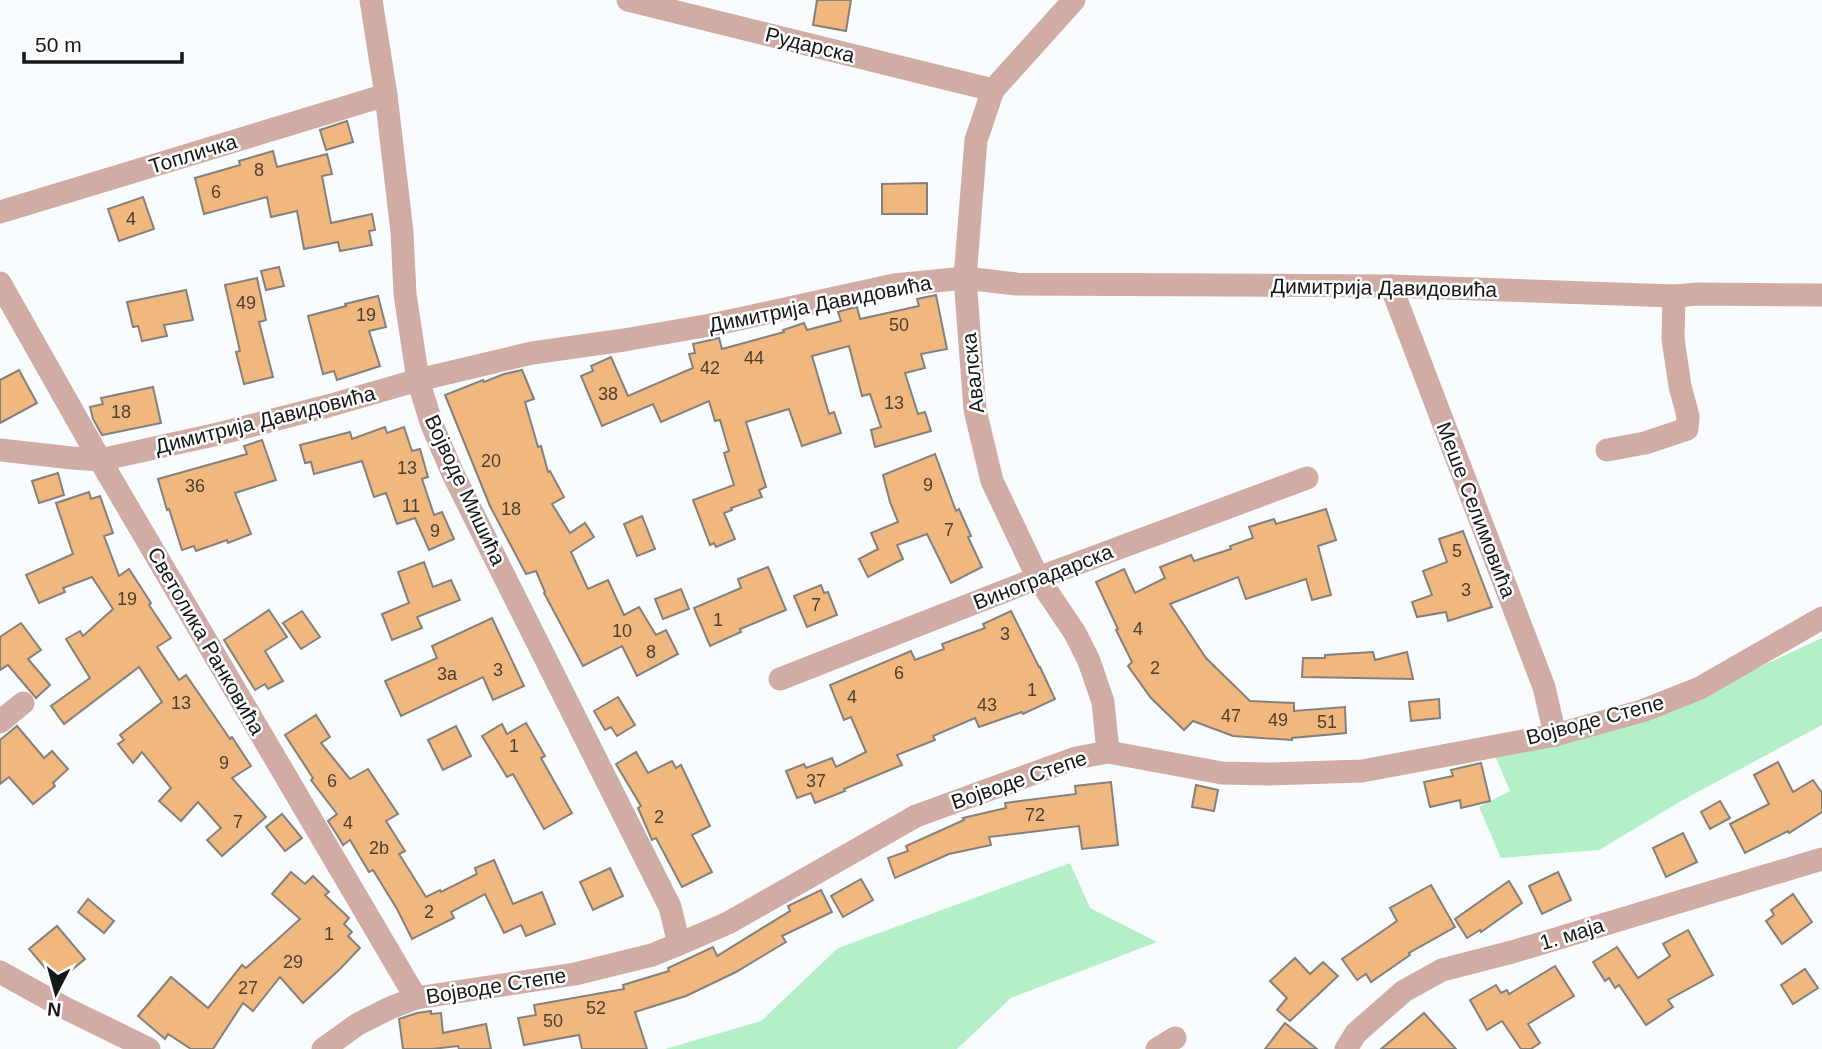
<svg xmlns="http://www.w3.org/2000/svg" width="1822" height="1049" viewBox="0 0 1822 1049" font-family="Arial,sans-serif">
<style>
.green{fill:#b4f0c7}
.building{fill:#f0b87e;stroke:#85807b;stroke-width:2}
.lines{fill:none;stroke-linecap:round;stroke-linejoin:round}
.minor{stroke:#d1aca5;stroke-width:23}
.labels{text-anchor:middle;stroke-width:5;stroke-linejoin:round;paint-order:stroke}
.number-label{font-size:18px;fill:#4c4032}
.street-label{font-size:21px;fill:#151819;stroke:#fff}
</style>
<rect width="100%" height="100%" fill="#f8fcff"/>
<g class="green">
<polygon points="1822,638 1822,725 1683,800 1599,850 1501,858 1479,807 1510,791 1494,753 1654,716"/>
<polygon points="1070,863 1090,908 1157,942 1011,998 957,1049 665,1049 761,1021 838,948"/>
</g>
<g class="building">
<polygon points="817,0 851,0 846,31 813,25"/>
<polygon points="347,121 353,142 326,150 320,130"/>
<polygon points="273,151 277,167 327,154 332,174 322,176 331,223 372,214 375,230 369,231 372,245 340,251 338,242 304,249 297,211 271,217 267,197 204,214 195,178 240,165 239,161"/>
<polygon points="927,183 927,214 882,214 882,184"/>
<polygon points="143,197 154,229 119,241 108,209"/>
<polygon points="279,267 284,286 266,290 261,271"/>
<polygon points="257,278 266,320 259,322 273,377 244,384 236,352 240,351 225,285"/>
<polygon points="186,290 193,320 164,325 167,336 142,341 138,326 133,327 127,302"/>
<polygon points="936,295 947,349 921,354 925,368 905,373 918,414 925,412 931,431 875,447 871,430 881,427 870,394 862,396 849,346 812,356 829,414 834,412 841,433 802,446 789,409 746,422 766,487 759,490 762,497 731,508 732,510 724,513 735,539 716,547 714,543 710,545 693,500 734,485 724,453 729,451 720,420 715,421 709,401 661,422 653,404 602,426 581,376 593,371 591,366 611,357 628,396 693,368 689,354 695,353 693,344 719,338 722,349 784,332 783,330 804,323 807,330 841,321 838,312 844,310 857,307 860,319 919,306 917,299"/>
<polygon points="378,296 386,327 369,331 380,366 337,380 334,371 323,374 308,316 346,306 345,304"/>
<polygon points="19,370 37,403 0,423 0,380"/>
<polygon points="522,370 534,399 525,402 538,447 541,446 548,472 550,471 564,497 552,504 570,533 585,523 594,537 571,552 588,589 608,580 624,615 639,607 656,635 666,630 678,654 637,676 622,646 583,666 544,593 545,592 536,571 526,574 490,506 445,395 483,380 484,382 504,374"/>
<polygon points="153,387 161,423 102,435 93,419 90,407 103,404 101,398"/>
<polygon points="385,427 387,433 404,427 412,451 420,449 428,477 422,479 434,515 442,512 454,539 429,550 415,518 397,524 386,493 374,497 362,461 314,474 311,462 305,463 300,445 350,432 352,439"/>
<polygon points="262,440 276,480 235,493 251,534 228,543 227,540 196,551 194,546 182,550 169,509 167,510 158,479 247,454 244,446"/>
<polygon points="935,454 956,511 959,509 971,536 968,537 982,567 951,583 927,534 897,545 903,559 868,577 859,559 878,549 871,533 898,522 890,502 883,475"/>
<polygon points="58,473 64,495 39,503 32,481"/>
<polygon points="89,492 91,499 100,496 113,533 104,536 119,576 129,569 151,603 149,605 171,638 157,647 179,680 186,675 230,739 232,737 251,766 232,778 266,817 222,856 207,840 221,828 198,802 181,821 159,801 171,788 142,752 133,763 118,744 124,740 120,735 162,702 139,667 64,724 51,706 90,678 66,639 80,631 83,636 113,609 92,577 63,588 65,592 39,603 26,575 73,554 56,503"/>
<polygon points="1326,509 1336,540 1318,546 1331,595 1312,600 1306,579 1246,599 1238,577 1170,604 1206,658 1250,701 1294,703 1294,711 1345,707 1346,733 1292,738 1292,740 1233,736 1193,721 1184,730 1151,698 1128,666 1132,662 1116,630 1118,629 1096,582 1124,569 1135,593 1165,578 1160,567 1191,555 1194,561 1231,549 1230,546 1253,538 1249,527 1274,519 1276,524"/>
<polygon points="642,516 655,549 637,556 624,524"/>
<polygon points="1463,531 1492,607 1448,621 1446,612 1417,617 1412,602 1432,595 1423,571 1447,562 1439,539"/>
<polygon points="424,562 433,587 451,580 460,600 417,617 422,628 392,640 382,614 409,603 398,572"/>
<polygon points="768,567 786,610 740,629 741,632 710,646 694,608 741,588 738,579"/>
<polygon points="821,585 824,593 828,592 837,615 807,627 794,596"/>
<polygon points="681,589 689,609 663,619 655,599"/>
<polygon points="269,610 287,637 265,651 283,681 268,689 265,684 255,690 224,640"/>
<polygon points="302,611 320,637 301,649 283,623"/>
<polygon points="1011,611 1039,667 1040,667 1055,699 1023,714 1022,712 979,727 975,718 933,736 935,740 897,755 902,765 844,789 845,791 815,803 811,793 797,798 786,771 804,764 806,768 832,758 836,767 866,752 851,717 844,720 830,685 911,651 915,660 944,649 942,644 985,628 983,624"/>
<polygon points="492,618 524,686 493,700 483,677 401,716 385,681 437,658 432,646"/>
<polygon points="21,623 41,650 28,659 50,685 36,698 8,665 0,670 0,637"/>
<polygon points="1373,652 1375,660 1407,652 1413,679 1302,677 1303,658 1325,658 1325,655"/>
<polygon points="618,697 635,725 617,736 611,727 605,730 594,711"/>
<polygon points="1439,699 1440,718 1411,721 1409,702"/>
<polygon points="316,715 330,737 321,743 350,779 368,769 398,814 386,821 405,851 399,854 426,897 440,890 441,892 477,874 475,868 494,860 513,904 542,892 555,924 526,936 521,925 504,933 485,894 451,912 454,918 412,939 397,909 373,870 369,872 350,840 343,845 339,838 328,821 337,814 311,780 313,778 285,735"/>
<polygon points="526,723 545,756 541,758 572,813 544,829 513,774 507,777 482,736 502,724 507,734"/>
<polygon points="17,726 44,758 52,751 68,769 53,783 55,786 33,804 9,777 0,784 0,740"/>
<polygon points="456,726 471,756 443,770 428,740"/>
<polygon points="636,752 648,773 672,761 676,768 681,765 710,826 692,835 712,872 682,887 656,838 652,840 638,808 641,806 616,764"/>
<polygon points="1778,762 1793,792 1813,780 1822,793 1822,812 1789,833 1788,831 1745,853 1730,824 1769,804 1754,775"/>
<polygon points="1481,763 1490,801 1461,808 1460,800 1430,807 1424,782 1453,776 1451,770"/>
<polygon points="1111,782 1118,845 1082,849 1079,826 989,837 991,845 949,854 895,878 888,858 908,851 906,846 964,820 963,818 1006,808 1005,803 1076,794 1075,786"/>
<polygon points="1196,785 1218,790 1214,811 1192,807"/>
<polygon points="1720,801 1730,818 1710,829 1701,812"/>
<polygon points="282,814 302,838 285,851 266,827"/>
<polygon points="1683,833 1697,862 1666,877 1653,848"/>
<polygon points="610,868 623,896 593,910 580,882"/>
<polygon points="291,872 305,884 313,876 329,892 325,895 349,918 344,924 352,932 348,936 360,948 340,969 303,1003 280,977 253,1011 243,1003 213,1049 191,1049 168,1034 165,1039 138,1016 171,977 208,1008 242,965 246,968 300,919 272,894"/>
<polygon points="1558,872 1571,900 1542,914 1529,886"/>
<polygon points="861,879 873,900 843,917 831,896"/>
<polygon points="1509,881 1522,903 1481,932 1480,930 1467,938 1455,919"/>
<polygon points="1431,885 1455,927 1409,953 1410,955 1371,982 1366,974 1357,980 1342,959 1397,921 1390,908"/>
<polygon points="821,890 832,912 782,936 786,942 736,972 686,996 635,1012 647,1049 582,1049 579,1035 524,1045 518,1018 536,1015 534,1005 624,989 623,985 669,971 668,968 713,947 717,956 790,911 788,906"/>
<polygon points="1793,894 1812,922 1782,944 1766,921 1774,915 1771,910"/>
<polygon points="88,899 114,921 104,933 78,912"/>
<polygon points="57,926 85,959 57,982 29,949"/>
<polygon points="1688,930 1713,975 1668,1000 1673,1007 1646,1025 1619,985 1615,988 1609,978 1605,981 1593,962 1617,947 1638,978 1670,956 1663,944"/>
<polygon points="1295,958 1310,974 1323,962 1338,976 1290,1021 1277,1010 1287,998 1270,981"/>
<polygon points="1555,966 1574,996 1528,1024 1540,1043 1531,1049 1521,1049 1502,1021 1487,1030 1470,1000 1496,985 1501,993 1507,990 1509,994"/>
<polygon points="1805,969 1818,988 1793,1004 1781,985"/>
<polygon points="431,1011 431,1014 441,1013 443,1033 486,1024 491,1049 459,1049 458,1046 432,1049 403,1049 399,1019 417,1013"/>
<polygon points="1424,1013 1456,1049 1381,1049"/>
<polygon points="1285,1023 1317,1049 1265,1049"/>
</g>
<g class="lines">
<g class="minor">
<polyline points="371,0 386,95 402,232 405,294 418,380 432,425 453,474 670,907 679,944"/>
<polyline points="628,0 993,90"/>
<polyline points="1074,0 993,90 976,140 965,278 975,410 992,481 1038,578 1075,633 1089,661 1103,702 1108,752"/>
<polyline points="0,212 386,95"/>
<polyline points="0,283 100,460 416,998"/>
<polyline points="1391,286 1544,687 1555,735"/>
<polyline points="0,450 72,458 100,460 218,434 328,406 418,380 532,353 624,340 716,324 894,285 965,278 1016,284 1391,286 1674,296 1698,294 1822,295"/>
<polyline points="1607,450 1645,443 1687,429 1688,416 1680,386 1673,339 1674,296"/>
<polyline points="780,679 1038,578 1307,478"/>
<polyline points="0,722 23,703"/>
<polyline points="0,972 65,1008 149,1049"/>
<polyline points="323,1049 358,1024 390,1008 416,998 575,974 652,955 679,944 728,923 916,816 1076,758 1108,752 1222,773 1269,774 1362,771 1555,735 1642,711 1700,688 1822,618"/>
<polyline points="1157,1049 1175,1038"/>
<polyline points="1346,1049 1356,1033 1404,991 1442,970 1512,952 1822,859"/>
</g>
</g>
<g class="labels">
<g class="number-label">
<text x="259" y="176">8</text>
<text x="216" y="198">6</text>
<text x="131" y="225">4</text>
<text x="246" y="309">49</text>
<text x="366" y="321">19</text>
<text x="899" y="331">50</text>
<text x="754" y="364">44</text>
<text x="710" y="374">42</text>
<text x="608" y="400">38</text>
<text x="894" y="409">13</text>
<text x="121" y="418">18</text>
<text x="491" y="467">20</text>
<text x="407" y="474">13</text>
<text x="928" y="491">9</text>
<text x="195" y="492">36</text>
<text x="411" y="512">11</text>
<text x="511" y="515">18</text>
<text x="949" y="536">7</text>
<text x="435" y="537">9</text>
<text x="1457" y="557">5</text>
<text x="1466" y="596">3</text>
<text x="127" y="605">19</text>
<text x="816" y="611">7</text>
<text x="718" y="626">1</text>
<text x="1138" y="635">4</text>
<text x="622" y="637">10</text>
<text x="1005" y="640">3</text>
<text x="651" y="658">8</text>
<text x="1155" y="674">2</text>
<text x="498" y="676">3</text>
<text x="899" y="679">6</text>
<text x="447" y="680">3a</text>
<text x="1032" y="696">1</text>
<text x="852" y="703">4</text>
<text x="181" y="709">13</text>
<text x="987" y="711">43</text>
<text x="1231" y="722">47</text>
<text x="1278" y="726">49</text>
<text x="1327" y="728">51</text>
<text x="514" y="752">1</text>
<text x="224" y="769">9</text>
<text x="332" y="787">6</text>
<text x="816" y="787">37</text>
<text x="1035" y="821">72</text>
<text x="659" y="823">2</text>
<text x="238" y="828">7</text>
<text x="348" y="829">4</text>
<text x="379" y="854">2b</text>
<text x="429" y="918">2</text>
<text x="329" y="940">1</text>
<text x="293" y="968">29</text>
<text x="248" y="994">27</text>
<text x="596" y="1014">52</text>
<text x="553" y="1027">50</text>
</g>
<g class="street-label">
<text transform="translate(810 45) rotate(14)" y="7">Рударска</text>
<text transform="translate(193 154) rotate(-17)" y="7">Топличка</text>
<text transform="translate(1384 288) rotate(1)" y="7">Димитрија Давидовића</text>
<text transform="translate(820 304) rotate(-11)" y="7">Димитрија Давидовића</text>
<text transform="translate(973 373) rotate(-96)" y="7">Авалска</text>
<text transform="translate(265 420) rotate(-14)" y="7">Димитрија Давидовића</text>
<text transform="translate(465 490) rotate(65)" y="7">Војводе Мишића</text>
<text transform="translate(1476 510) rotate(69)" y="7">Меше Селимовића</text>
<text transform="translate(1043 577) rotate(-21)" y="7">Виноградарска</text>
<text transform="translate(206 641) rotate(60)" y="7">Светолика Ранковића</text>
<text transform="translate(1595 720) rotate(-15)" y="7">Војводе Степе</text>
<text transform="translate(1019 780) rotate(-19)" y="7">Војводе Степе</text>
<text transform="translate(1572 934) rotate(-17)" y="7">1. маја</text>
<text transform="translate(496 986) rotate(-9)" y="7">Војводе Степе</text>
</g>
</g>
<g transform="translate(56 993) rotate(186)" stroke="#ffffff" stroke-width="5" paint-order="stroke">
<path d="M0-5L12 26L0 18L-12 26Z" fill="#151819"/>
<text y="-10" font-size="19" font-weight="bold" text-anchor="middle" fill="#151819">N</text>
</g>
<path d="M24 52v10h158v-10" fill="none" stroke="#151819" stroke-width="3.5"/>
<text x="35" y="52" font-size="21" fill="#151819" stroke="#ffffff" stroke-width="5" paint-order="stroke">50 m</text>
</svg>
